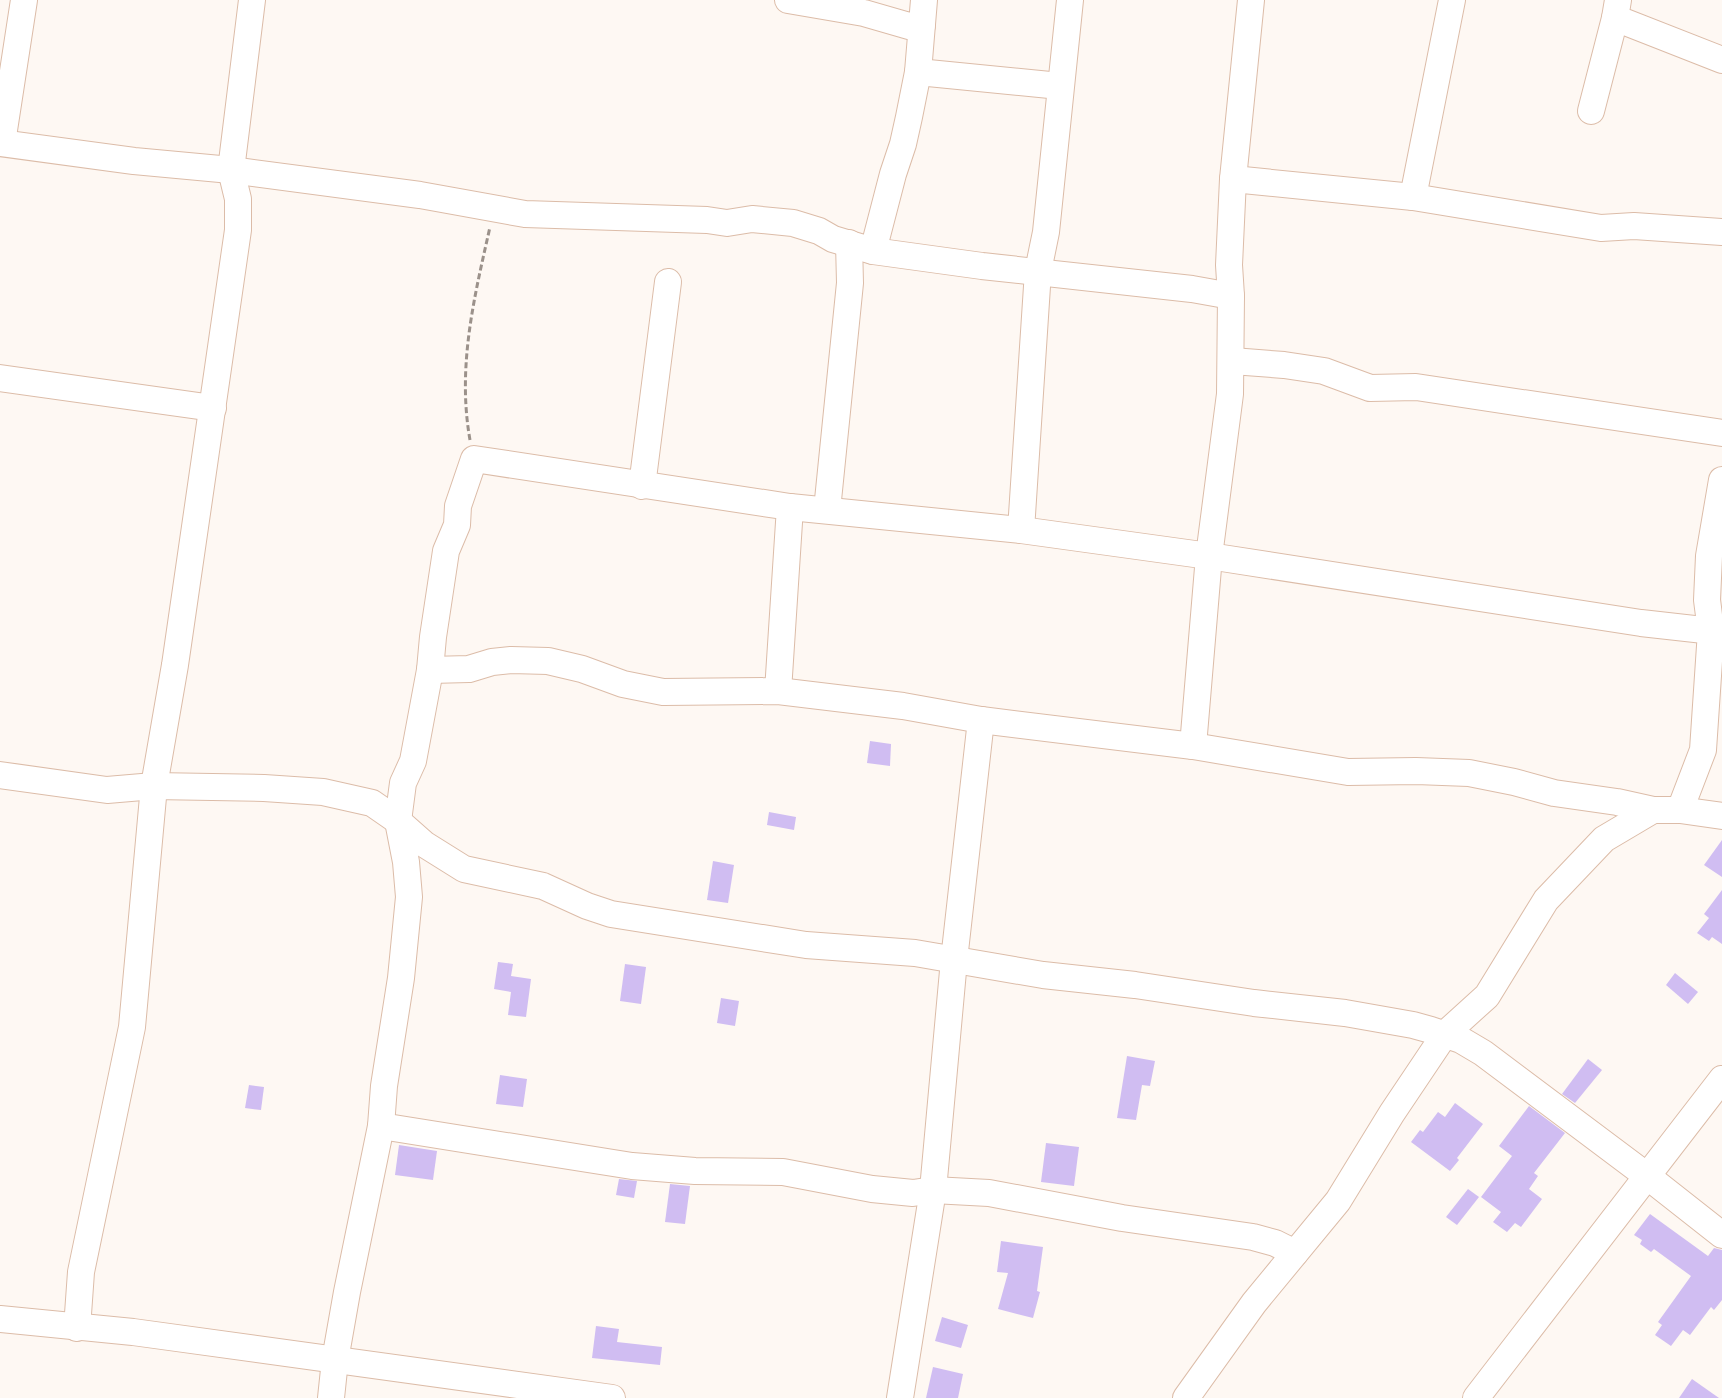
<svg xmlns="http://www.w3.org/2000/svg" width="1722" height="1398" viewBox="0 0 1722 1398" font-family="'Varela Round',sans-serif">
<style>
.building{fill:#d0bdf2}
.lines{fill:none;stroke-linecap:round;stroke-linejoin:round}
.minor-casing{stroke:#dcbca8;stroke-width:28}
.path{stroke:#9b918a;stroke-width:3;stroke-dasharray:6 3;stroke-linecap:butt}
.minor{stroke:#fff;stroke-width:26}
</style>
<rect width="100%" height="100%" fill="#fef8f3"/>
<g class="building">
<polygon points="870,741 891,744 890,766 867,763"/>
<polygon points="769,812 796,817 794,830 767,825"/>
<polygon points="1722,840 1722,877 1704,865"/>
<polygon points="713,861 734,865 728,903 707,900"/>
<polygon points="1722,890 1722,944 1712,937 1709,941 1697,933 1709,918 1704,914"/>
<polygon points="498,962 513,964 511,976 531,979 526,1017 508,1015 511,992 494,989"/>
<polygon points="625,964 646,967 641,1004 620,1001"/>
<polygon points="1675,973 1698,992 1688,1004 1666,985"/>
<polygon points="721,998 739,1001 735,1026 717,1023"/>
<polygon points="1127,1056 1155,1061 1150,1086 1142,1085 1136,1120 1117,1118"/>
<polygon points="1588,1059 1602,1070 1575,1103 1562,1094"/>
<polygon points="500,1075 527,1079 523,1107 496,1104"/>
<polygon points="249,1085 264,1087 261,1110 245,1108"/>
<polygon points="1455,1103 1483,1124 1457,1158 1459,1160 1450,1171 1411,1142 1420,1130 1423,1132 1438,1112 1445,1117"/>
<polygon points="1529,1106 1565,1133 1534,1173 1538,1176 1529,1189 1542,1199 1521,1227 1515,1223 1507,1232 1493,1222 1501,1212 1481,1197 1512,1156 1499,1146"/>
<polygon points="1046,1143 1079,1147 1074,1186 1041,1182"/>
<polygon points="399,1145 437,1151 433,1180 395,1175"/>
<polygon points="619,1179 637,1181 634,1198 616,1195"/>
<polygon points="670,1184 690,1186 685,1224 665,1222"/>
<polygon points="1468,1189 1479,1197 1457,1225 1446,1217"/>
<polygon points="1650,1214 1708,1256 1714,1248 1722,1250 1722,1300 1714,1310 1711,1307 1690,1335 1683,1330 1671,1346 1655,1335 1662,1325 1658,1322 1691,1276 1654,1249 1651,1252 1640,1244 1642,1240 1634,1235"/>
<polygon points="1001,1241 1043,1247 1037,1291 1040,1292 1033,1318 998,1309 1008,1273 997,1272"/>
<polygon points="942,1317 968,1325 961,1348 935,1341"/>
<polygon points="596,1326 619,1329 617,1342 662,1347 660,1365 592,1358"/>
<polygon points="933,1367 963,1374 958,1398 926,1398"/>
<polygon points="1692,1379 1719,1398 1679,1398"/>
</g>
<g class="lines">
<defs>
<g id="minor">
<polyline points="788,0 864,13 909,26 922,25"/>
<polyline points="1618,0 1615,18 1722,60"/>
<polyline points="918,72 1060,86"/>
<polyline points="1591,111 1615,18"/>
<polyline points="0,143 134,161 231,170 420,195 525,214 707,220 727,223 752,219 793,223 819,231 833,239 873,251 982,266 1192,289 1231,296"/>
<polyline points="2,143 24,0"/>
<polyline points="1233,179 1413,197 1601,228 1634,226 1722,232"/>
<polyline points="1413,197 1452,0"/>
<polyline points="873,251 893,174 903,144 909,117 918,72 924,0"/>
<polyline points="1232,361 1284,365 1324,371 1370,388 1416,387 1722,433"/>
<polyline points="0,378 213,408"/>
<polyline points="642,486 668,282"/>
<polyline points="827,510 850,283 849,243"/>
<polyline points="1021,530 1038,271 1046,232 1070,0"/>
<polyline points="430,670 469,669 492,662 511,660 548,661 582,669 623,684 663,692 778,691 903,706 981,720 1193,746 1348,772 1416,771 1469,773 1514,782 1554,793 1617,802 1653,810 1680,810 1722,816"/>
<polyline points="778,691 790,507"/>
<polyline points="1193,746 1209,556 1230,394 1231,296 1229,265 1233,179 1251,0"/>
<polyline points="0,775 107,790 154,786 264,788 323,792 372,803 398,821 424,844 464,869 543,886 587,906 611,914 806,945 915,953 1043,975 1135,985 1254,1003 1345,1013 1413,1025 1431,1030 1461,1040 1483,1053 1647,1176 1722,1235"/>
<polyline points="1680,810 1703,750 1711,631 1707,600 1709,556 1722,480"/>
<polyline points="381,1126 632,1166 695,1171 783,1172 872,1189 913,1193 933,1190 989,1193 1122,1218 1253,1237 1275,1243 1295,1253"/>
<polyline points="0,1319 133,1332 612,1398"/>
<polyline points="77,1328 81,1272 132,1027 154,786 175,665 238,230 238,199 231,170 252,0"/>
<polyline points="331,1398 335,1360 347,1292 381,1126 384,1086 401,978 409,897 406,862 398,821 403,783 413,761 430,670 433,637 446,551 457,525 458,506 474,459 790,507 1021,530 1209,556 1641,623 1722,632"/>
<polyline points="900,1398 933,1190 954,960 981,720"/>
<polyline points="1186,1398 1254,1303 1338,1201 1392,1113 1445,1034 1487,996 1546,900 1604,839 1653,810"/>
<polyline points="1476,1398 1722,1079"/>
</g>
</defs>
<use href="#minor" class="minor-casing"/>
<path class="path" d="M470,440C457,367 474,298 490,227"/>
<use href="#minor" class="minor"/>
</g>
</svg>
